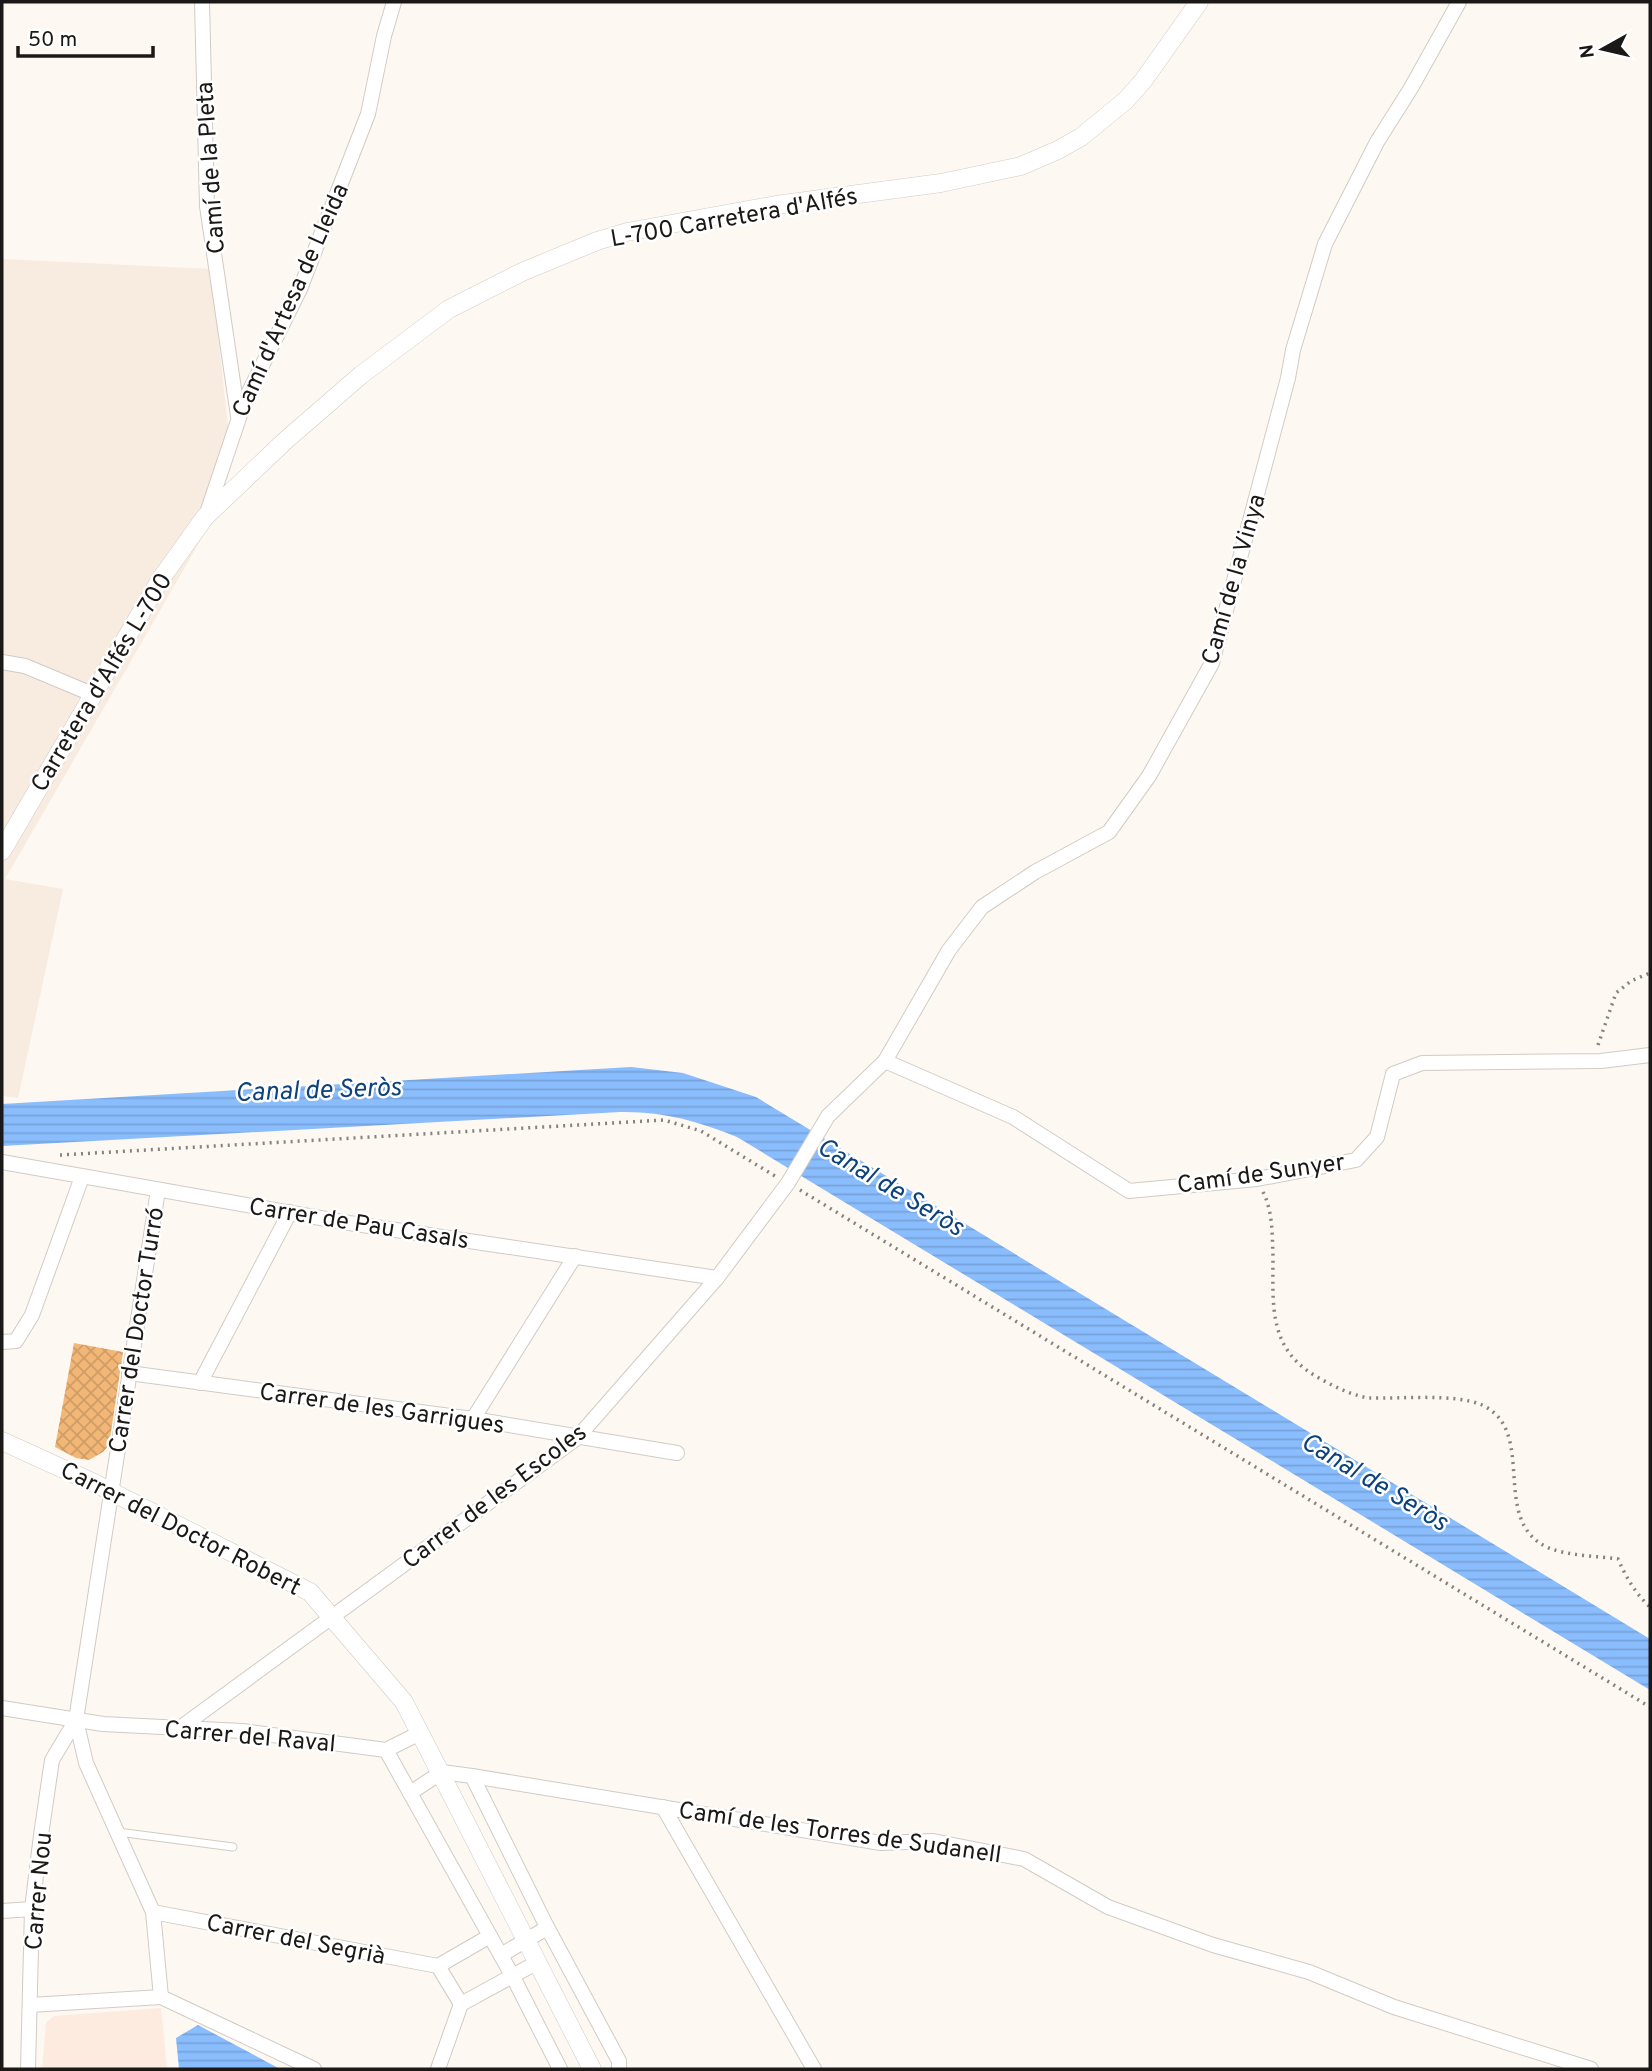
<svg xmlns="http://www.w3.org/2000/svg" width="1652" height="2071" viewBox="0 0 1652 2071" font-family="Overpass,sans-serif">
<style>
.built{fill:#f8ebe0}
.education{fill:#fdebe0}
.water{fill:url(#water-rules)}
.building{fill:url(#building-cross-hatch)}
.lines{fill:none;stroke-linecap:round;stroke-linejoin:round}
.service-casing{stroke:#d1cbc5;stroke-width:9}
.minor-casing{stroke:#d1cbc5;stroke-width:16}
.tertiary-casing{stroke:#d1cbc5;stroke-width:19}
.path{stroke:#86827e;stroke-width:3.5;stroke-dasharray:2 5;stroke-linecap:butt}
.service{stroke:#fff;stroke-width:7}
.minor{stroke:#fff;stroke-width:14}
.tertiary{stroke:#fff;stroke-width:18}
.labels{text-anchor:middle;stroke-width:5;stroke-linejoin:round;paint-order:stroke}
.street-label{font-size:24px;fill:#1b1917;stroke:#fff}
.water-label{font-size:26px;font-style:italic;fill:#0e427a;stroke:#fff}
</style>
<defs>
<pattern id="water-rules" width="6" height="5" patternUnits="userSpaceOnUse" patternTransform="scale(1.75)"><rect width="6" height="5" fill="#8abdfd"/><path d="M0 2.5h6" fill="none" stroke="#76a2d8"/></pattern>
<pattern id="building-cross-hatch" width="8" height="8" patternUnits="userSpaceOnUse" patternTransform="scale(1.75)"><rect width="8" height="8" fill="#f2b776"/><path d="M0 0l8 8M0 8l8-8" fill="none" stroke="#cf9d65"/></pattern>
</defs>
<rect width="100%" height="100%" fill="#fef8f2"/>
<polygon class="built" points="2,259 211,269 228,427 207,529 5,879 63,889 18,1098 2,1096"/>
<polygon class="education" points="161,2008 167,2069 42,2069 46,2023 54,2016"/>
<g class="water">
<path d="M631,1067L683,1073L756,1097L1650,1639V1690L737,1137C698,1121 662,1111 620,1112L2,1146V1104Z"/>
<polygon points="198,2025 280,2069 179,2069 176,2038"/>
</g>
<polygon class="building" points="74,1343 123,1352 109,1445 103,1452 89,1460 76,1458 55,1447"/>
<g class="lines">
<defs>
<polyline id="service" points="118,1832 233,1847"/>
<g id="minor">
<polyline points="202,2 207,206 238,416"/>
<polyline points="206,516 245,400 300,289 368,114 384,36 394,2"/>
<polyline points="2,662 25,666 92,694"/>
<polyline points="885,1061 1013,1117 1129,1191 1257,1179 1356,1160 1377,1137 1393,1074 1422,1063 1601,1061 1650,1055"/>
<polyline points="2,1162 349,1223 717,1278"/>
<polyline points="158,1190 76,1720 86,1763 153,1912 161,1997 314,2069"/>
<polyline points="2,1342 16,1341 32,1315 82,1177"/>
<polyline points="129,1373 473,1419 677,1453"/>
<polyline points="200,1383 290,1212"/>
<polyline points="473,1419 575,1256"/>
<polyline points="2,1708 103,1724 242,1731 386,1750 420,1733"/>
<polyline points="180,1728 577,1438 717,1278 788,1183 828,1116 885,1061 949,950 982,907 1035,872 1109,832 1149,776 1212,663 1288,378 1293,350 1325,244 1377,142 1411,88 1459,2"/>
<polyline points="386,1750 513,1977 560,2069"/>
<polyline points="472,1776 881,1843 933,1841 1024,1859 1108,1907 1213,1945 1309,1972 1394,2007 1591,2069"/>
<polyline points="410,1793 442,1772 472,1776 546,1925 619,2061 619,2069"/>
<polyline points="663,1807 814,2069"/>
<polyline points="2,1911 32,1909"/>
<polyline points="153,1912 438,1966"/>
<polyline points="501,1955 547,1928"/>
<polyline points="461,2004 438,1966 490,1936"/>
<polyline points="30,2005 161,1997"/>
<polyline points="28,2069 32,1909 41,1835 52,1760 76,1720"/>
<polyline points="438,2069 461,2004 538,1962"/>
</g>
<g id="tertiary">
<polyline points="2,851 160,580 205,517 286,440 361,375 449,309 522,272 597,241 627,232 776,205 941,183 1021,166 1058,150 1081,137 1125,101 1143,81 1199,2"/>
<polyline points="2,1441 96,1484 310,1592 404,1702 592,2069"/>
</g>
</defs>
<use href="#service" class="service-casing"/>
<use href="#minor" class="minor-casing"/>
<use href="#tertiary" class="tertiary-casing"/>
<g class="path">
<polyline points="1598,1045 1616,993 1631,981 1650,973"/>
<polyline points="60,1155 664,1120 701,1131 775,1176"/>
<polyline points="800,1190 1650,1707"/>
<path d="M1263,1192C1273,1212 1272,1234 1273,1256C1273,1307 1268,1350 1319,1378C1335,1387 1351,1395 1369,1398C1400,1399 1454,1393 1482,1405C1539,1431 1488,1522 1549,1548C1569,1556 1597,1556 1618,1559C1626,1577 1635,1593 1650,1607"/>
</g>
<use href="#service" class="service"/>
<use href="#minor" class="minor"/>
<use href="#tertiary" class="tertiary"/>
</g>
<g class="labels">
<g class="street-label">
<text transform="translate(210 168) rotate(-94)" y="8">Camí de la Pleta</text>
<text transform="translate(734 217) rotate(-10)" y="8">L-700 Carretera d'Alfés</text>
<text transform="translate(290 300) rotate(-66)" y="8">Camí d'Artesa de Lleida</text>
<text transform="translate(1233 579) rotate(-74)" y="8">Camí de la Vinya</text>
<text transform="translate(101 682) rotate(-59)" y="8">Carretera d'Alfés L-700</text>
<text transform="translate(1261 1173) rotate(-8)" y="8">Camí de Sunyer</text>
<text transform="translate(359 1223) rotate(9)" y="8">Carrer de Pau Casals</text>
<text transform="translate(136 1330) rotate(-81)" y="8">Carrer del Doctor Turró</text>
<text transform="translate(382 1408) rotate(8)" y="8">Carrer de les Garrigues</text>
<text transform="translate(494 1496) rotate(-37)" y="8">Carrer de les Escoles</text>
<text transform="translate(181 1528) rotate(27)" y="8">Carrer del Doctor Robert</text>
<text transform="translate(250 1736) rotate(5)" y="8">Carrer del Raval</text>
<text transform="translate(840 1832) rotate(8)" y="8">Camí de les Torres de Sudanell</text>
<text transform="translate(38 1891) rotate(-85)" y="8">Carrer Nou</text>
<text transform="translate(296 1939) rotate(11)" y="8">Carrer del Segrià</text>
</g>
<g class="water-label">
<text transform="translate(318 1089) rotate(-2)" y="9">Canal de Seròs</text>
<text transform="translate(891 1186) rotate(31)" y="9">Canal de Seròs</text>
<text transform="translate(1375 1481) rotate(31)" y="9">Canal de Seròs</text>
</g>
</g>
<rect width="1652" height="2071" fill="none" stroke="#1b1917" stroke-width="7"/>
<g transform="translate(1603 49) rotate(262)" stroke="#ffffff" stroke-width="5" paint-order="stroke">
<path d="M0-5L12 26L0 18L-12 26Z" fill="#1b1917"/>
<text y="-10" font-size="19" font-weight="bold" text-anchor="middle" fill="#1b1917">N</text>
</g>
<path d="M18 46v10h135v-10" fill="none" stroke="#1b1917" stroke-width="3.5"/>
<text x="28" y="46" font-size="21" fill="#1b1917" stroke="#ffffff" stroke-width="5" paint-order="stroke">50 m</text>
</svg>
